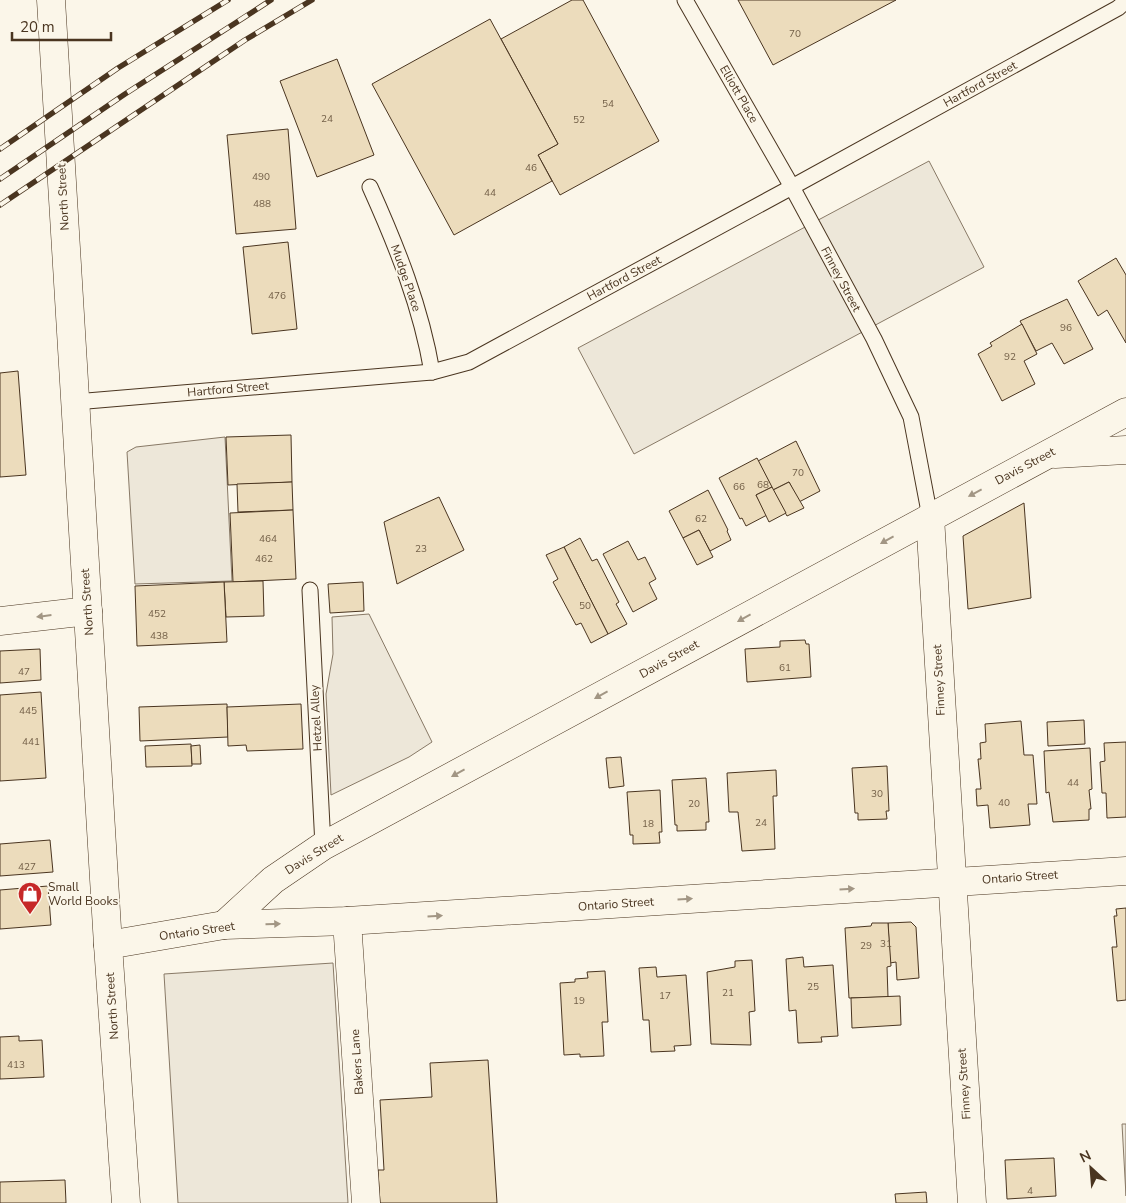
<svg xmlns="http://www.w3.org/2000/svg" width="1126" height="1203" viewBox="0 0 1126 1203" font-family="'Nunito Sans',sans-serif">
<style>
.parking{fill:#ede7d9;stroke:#887966}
.building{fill:#ecdcbc;stroke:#4a3520}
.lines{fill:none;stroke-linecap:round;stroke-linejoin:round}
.service-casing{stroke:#4a3520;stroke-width:17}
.minor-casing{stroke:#4a3520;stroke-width:29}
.primary-casing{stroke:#4a3520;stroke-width:29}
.service{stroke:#fbf6e9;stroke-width:15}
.minor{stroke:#fbf6e9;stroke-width:28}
.primary{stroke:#fbf6e9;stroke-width:28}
.rail-casing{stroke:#4a3520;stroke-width:5.5}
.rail{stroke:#fbf6e9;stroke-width:4;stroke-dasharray:11;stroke-linecap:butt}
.oneway{fill:#a29684}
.labels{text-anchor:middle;stroke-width:4;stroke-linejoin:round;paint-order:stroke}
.number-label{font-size:10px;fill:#725f47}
.street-label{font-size:12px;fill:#4a3520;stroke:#fbf6e9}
.poi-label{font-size:12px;fill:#4a3520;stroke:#fbf6e9;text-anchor:start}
</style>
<rect width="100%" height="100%" fill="#fbf6e9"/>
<g class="parking">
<polygon points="929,161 984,267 634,454 578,348"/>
<polygon points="225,437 232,581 135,584 127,452 136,447"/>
<polygon points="369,614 432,742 409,757 331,795 326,694 333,654 332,617"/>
<polygon points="333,963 348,1203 178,1203 164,974"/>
<polygon points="1122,1124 1126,1124 1126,1196"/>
</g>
<g class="building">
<polygon points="572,0 583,0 659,141 560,195 538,155 558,144 501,39"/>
<polygon points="738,0 896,0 773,65"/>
<polygon points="490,19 558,144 538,155 552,181 454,235 372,84"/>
<polygon points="337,59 374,155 317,177 280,81"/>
<polygon points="288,129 296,229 236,234 227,135"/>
<polygon points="288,242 297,329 252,334 243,247"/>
<polygon points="1116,258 1126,275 1126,343 1107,310 1098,316 1078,281"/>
<polygon points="1067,299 1093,349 1064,364 1052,343 1036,351 1020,321"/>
<polygon points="1022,324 1037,354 1024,361 1035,384 1002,401 978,354 992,346 990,343"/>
<polygon points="18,371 26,475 0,477 0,373"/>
<polygon points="291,435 292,482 228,485 226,437"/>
<polygon points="796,441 820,491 799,502 789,482 773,490 758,461"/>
<polygon points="757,458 772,487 756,495 767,515 746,526 742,518 740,519 719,478"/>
<polygon points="292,482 293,510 238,512 237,484"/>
<polygon points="789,482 804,508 787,516 773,490"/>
<polygon points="772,487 786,513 769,522 756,495"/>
<polygon points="708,490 728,530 727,531 731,540 710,551 699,530 683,538 669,511"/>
<polygon points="439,497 464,550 397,584 384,522"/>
<polygon points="1024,503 1031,598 968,609 963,536"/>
<polygon points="293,510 296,579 233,582 230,513"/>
<polygon points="699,530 713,557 697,565 683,538"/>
<polygon points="580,538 592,561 597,559 619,602 616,604 627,624 608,634 564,547"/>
<polygon points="628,541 638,560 645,557 656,579 649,583 657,599 633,612 603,554"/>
<polygon points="564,547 608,634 591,643 581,623 576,625 553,582 558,579 546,555"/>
<polygon points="263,581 264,616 226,617 224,582"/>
<polygon points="224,582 227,642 137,646 135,586"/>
<polygon points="363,582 364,611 330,613 328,584"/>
<polygon points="805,640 806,644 809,644 811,677 747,682 745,649 780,647 780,641"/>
<polygon points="40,649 41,680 0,683 0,651"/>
<polygon points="41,692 46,778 0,781 0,695"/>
<polygon points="227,704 228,737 140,741 139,707"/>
<polygon points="301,704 303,749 247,751 246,745 228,746 227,707"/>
<polygon points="1084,720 1085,744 1048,746 1047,722"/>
<polygon points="1021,721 1024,755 1033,755 1037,804 1028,804 1030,825 990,828 988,805 977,806 976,789 981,789 978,759 981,759 980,743 986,742 985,724"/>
<polygon points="1126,742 1126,817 1107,818 1106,793 1102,793 1100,762 1105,761 1104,743"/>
<polygon points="191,744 192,766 146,767 145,746"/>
<polygon points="200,745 201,764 192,764 191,746"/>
<polygon points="1090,748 1092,789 1089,790 1091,809 1089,809 1089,820 1053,822 1049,792 1046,793 1044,751"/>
<polygon points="621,757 624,786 609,788 606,758"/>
<polygon points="887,766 889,811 886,811 887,819 858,820 858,813 855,813 852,768"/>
<polygon points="776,770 777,796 773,796 775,849 742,851 738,812 729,812 727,773"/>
<polygon points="706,778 709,822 706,822 706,830 677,831 677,825 675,825 672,780"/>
<polygon points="660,790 662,832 659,832 660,843 633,844 633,835 630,835 627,792"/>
<polygon points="50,840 53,872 0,876 0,844"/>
<polygon points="48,886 51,925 0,929 0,890"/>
<polygon points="1126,908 1126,1000 1117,1001 1112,947 1117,947 1114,916 1117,916 1116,909"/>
<polygon points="911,922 916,927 919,978 897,980 896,962 890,963 888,923"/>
<polygon points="872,923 888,923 891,966 887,967 888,997 849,998 845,928 871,926"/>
<polygon points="803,957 804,967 833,965 838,1036 821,1037 822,1042 798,1043 796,1010 789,1011 786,959"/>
<polygon points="752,960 755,1011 749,1012 751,1045 711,1044 707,972 735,967 735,961"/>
<polygon points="656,967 657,977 686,975 691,1045 674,1046 675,1051 651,1052 649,1020 643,1020 639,968"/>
<polygon points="605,971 608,1022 602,1022 604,1056 580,1057 580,1054 564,1055 560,983 575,982 575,979 588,978 587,972"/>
<polygon points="900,996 901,1025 852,1028 851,998"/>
<polygon points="19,1036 19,1041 42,1040 44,1077 0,1079 0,1037"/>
<polygon points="488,1060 497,1203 380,1203 378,1170 384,1170 380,1100 432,1097 430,1063"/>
<polygon points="1054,1158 1056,1196 1007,1199 1005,1160"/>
<polygon points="65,1180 66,1203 0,1203 0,1182"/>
<polygon points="926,1192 927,1203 896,1203 895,1194"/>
</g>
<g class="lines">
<defs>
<g id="service">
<polyline points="685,0 792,187 874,339 911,417 930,517"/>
<path d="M370,187C397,247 421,307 432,372"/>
<polyline points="75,402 432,372 469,362 792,187 1118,8 1126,1"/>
<polyline points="310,590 323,846"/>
</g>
<g id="minor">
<polyline points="1055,454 1126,450"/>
<polyline points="930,517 972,1203"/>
<polyline points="0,621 88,611"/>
<polyline points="347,921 366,1203"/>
<polyline points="224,925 273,880 323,846 1126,412"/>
<polyline points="108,945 224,925 347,921 1126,871"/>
</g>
<polyline id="primary" points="51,0 108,945 126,1203"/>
</defs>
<use href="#service" class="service-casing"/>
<use href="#minor" class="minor-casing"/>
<use href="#primary" class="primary-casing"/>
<use href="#service" class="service"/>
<use href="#minor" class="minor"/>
<use href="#primary" class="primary"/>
<defs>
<g id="rail">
<polyline points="0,149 118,68 228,0"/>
<polyline points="0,179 125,94 271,0"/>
<polyline points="0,205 245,40 312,0"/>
</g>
</defs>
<use href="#rail" class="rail-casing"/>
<use href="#rail" class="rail"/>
</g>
<defs><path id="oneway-solid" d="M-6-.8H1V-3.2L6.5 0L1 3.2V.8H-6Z" transform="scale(1.25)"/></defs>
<g class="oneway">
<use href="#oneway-solid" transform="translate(975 493) rotate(152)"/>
<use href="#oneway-solid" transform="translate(887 540) rotate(151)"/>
<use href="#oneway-solid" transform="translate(44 616) rotate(173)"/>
<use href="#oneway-solid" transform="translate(744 618) rotate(151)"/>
<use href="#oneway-solid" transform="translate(601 695) rotate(151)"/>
<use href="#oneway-solid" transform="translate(458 773) rotate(151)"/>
<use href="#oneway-solid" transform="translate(847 889) rotate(-4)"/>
<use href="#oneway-solid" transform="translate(685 899) rotate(-4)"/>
<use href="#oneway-solid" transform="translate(435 916) rotate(-4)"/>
<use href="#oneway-solid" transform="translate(273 924) rotate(-2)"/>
</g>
<defs>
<symbol id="shop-pin" viewBox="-11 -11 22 30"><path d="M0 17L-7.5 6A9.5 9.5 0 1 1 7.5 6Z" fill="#c62828" stroke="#fbf6e9"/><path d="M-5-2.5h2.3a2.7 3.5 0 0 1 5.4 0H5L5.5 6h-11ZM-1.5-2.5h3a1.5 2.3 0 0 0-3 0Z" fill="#fff"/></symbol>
</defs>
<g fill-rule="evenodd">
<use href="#shop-pin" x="16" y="880" width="28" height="38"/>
</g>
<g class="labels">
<g class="number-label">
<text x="795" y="37">70</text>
<text x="608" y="107">54</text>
<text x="327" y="122">24</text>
<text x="579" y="123">52</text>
<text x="531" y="171">46</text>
<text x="261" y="180">490</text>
<text x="490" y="196">44</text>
<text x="262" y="207">488</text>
<text x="277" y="299">476</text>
<text x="1066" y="331">96</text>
<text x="1010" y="360">92</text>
<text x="798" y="476">70</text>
<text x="763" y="488">68</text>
<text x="739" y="490">66</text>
<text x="701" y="522">62</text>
<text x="268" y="542">464</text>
<text x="421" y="552">23</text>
<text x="264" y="562">462</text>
<text x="585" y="609">50</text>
<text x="157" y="617">452</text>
<text x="159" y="639">438</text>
<text x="785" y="671">61</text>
<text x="24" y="675">47</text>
<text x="28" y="714">445</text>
<text x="31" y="745">441</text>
<text x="1073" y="786">44</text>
<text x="877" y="797">30</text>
<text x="1004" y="806">40</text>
<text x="694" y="807">20</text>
<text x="761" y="826">24</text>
<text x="648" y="827">18</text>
<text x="27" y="870">427</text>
<text x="886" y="947">31</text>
<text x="866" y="949">29</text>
<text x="813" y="990">25</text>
<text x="728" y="996">21</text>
<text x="665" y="999">17</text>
<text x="579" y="1004">19</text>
<text x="16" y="1068">413</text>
<text x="1030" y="1194">4</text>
</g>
<g class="street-label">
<text transform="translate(980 84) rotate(-29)" y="4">Hartford Street</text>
<text transform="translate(739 94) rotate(60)" y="4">Elliott Place</text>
<text transform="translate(63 197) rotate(-93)" y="4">North Street</text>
<text transform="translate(406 278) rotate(71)" y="4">Mudge Place</text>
<text transform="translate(624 278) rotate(-28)" y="4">Hartford Street</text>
<text transform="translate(841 279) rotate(62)" y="4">Finney Street</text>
<text transform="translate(228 389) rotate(-5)" y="4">Hartford Street</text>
<text transform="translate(1025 466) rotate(-28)" y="4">Davis Street</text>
<text transform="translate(87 602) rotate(-94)" y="4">North Street</text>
<text transform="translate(669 659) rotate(-29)" y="4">Davis Street</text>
<text transform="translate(939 680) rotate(-93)" y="4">Finney Street</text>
<text transform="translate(316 718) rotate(-93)" y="4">Hetzel Alley</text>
<text transform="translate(314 854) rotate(-32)" y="4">Davis Street</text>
<text transform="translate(1020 877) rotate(-4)" y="4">Ontario Street</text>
<text transform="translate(616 904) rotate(-4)" y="4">Ontario Street</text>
<text transform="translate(197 931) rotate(-8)" y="4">Ontario Street</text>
<text transform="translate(112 1006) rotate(-94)" y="4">North Street</text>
<text transform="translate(357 1062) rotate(-94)" y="4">Bakers Lane</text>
<text transform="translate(964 1084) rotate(-94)" y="4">Finney Street</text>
</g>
<g class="poi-label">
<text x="48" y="891">Small<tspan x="48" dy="14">World Books</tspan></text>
</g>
</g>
<g transform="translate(1091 1168) rotate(334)" stroke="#fbf6e9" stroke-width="4" paint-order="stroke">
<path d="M0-4L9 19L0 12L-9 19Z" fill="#4a3520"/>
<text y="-8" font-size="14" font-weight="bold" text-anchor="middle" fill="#4a3520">N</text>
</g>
<path d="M12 32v8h99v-8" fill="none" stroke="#4a3520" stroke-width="2.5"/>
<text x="20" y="32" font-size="15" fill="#4a3520" stroke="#fbf6e9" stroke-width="4" paint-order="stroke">20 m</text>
</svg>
